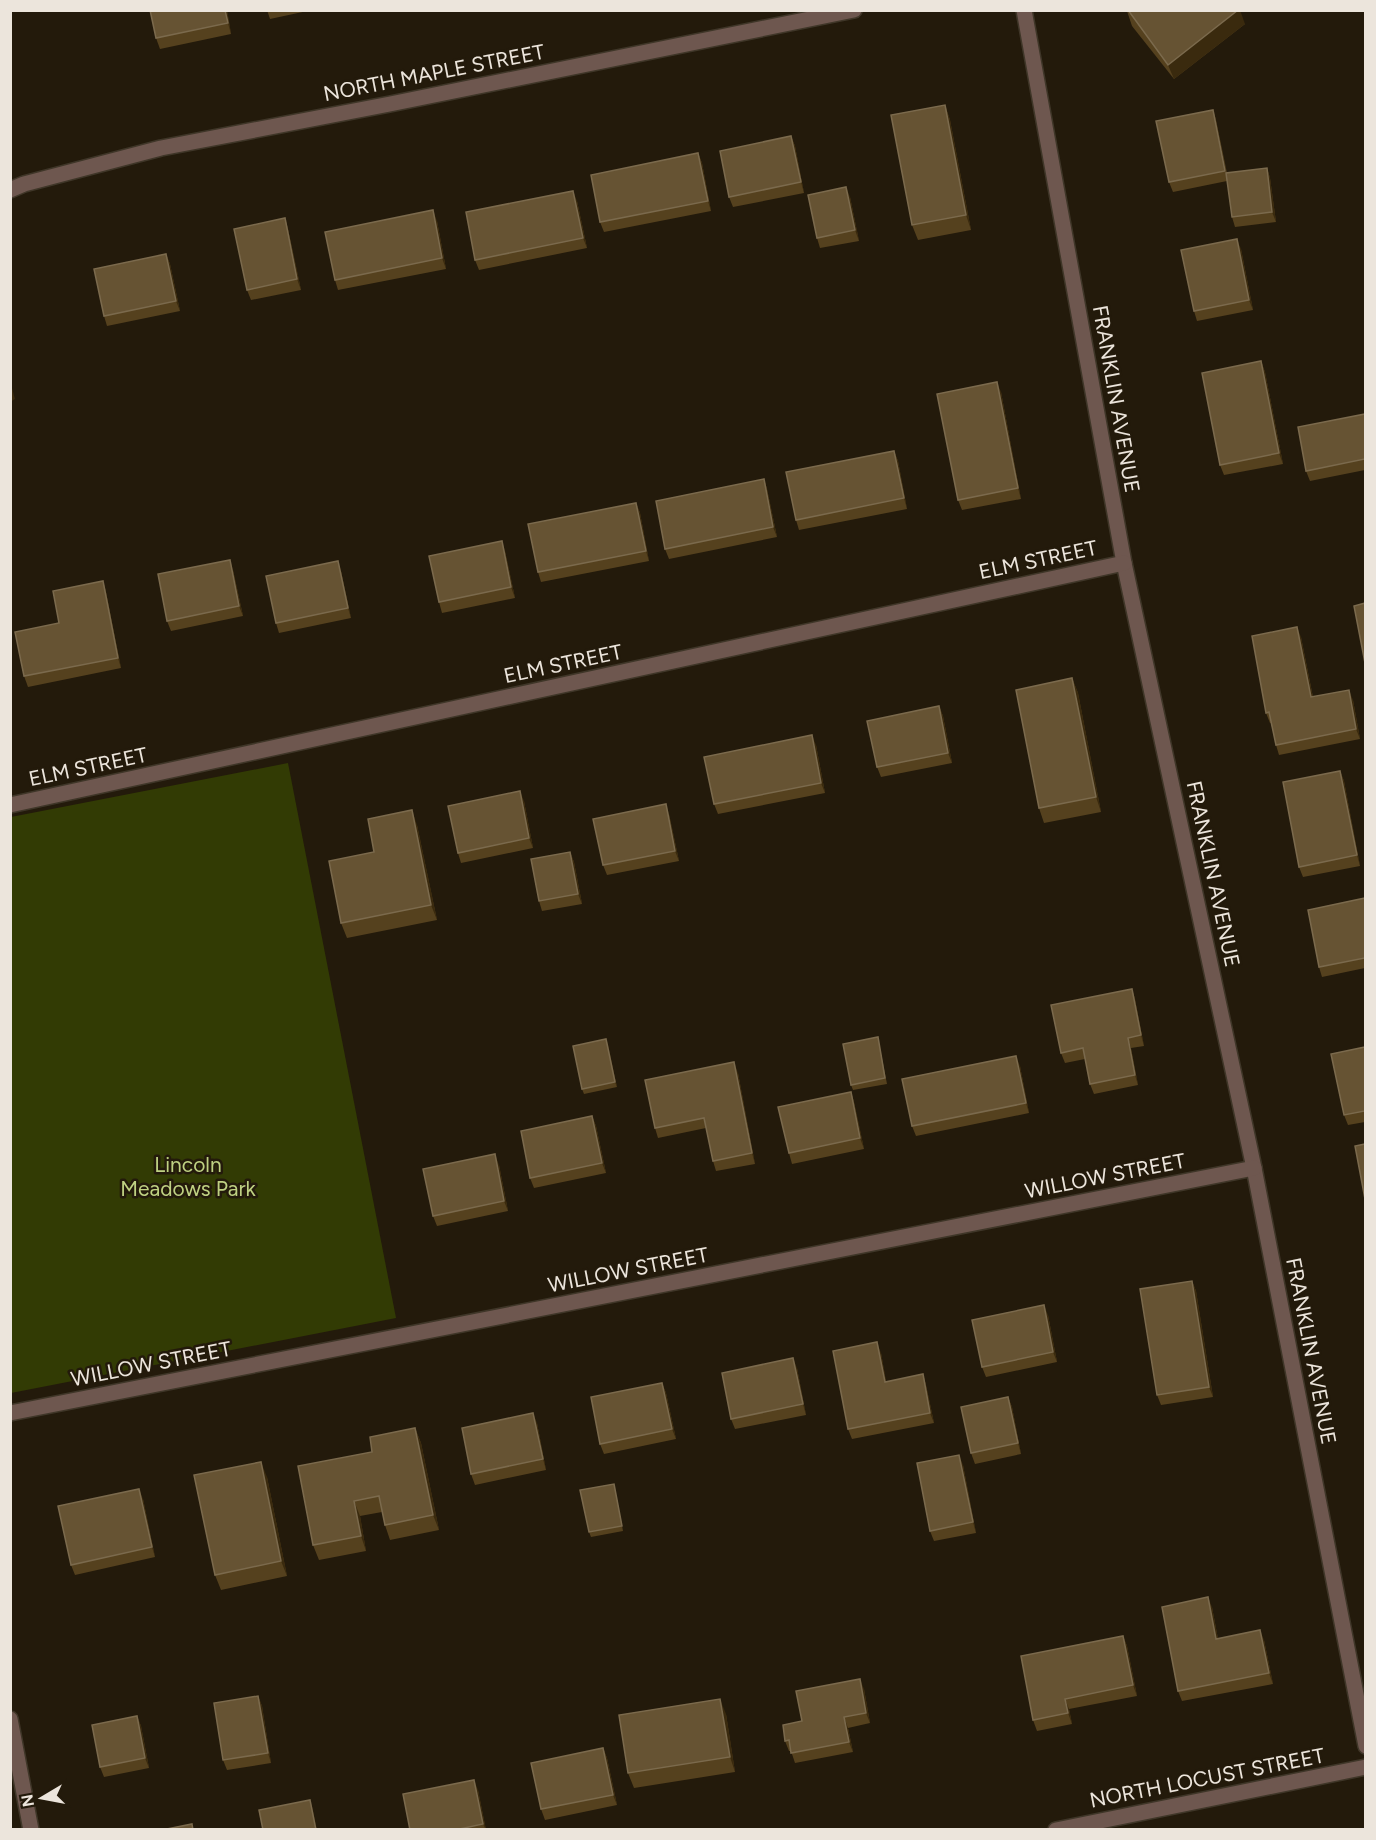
<svg xmlns="http://www.w3.org/2000/svg" width="1376" height="1840" viewBox="0 0 1376 1840" font-family="Figtree,sans-serif">
<style>
.park{fill:#323b04}
.lines{fill:none;stroke-linecap:round;stroke-linejoin:round}
.minor-casing{stroke:#3f3628;stroke-width:18}
.minor{stroke:#6e574f;stroke-width:15}
.wall{fill:#55411e}
.shaded-wall{fill:#3a2a0e}
.building{fill:#665333;stroke:#7b6a4d;stroke-width:1.5}
.labels{text-anchor:middle;stroke-width:5;stroke-linejoin:round;paint-order:stroke}
.street-label{font-size:21px;fill:#ece5dc;stroke:#231a0b}
.park-label{font-size:21px;fill:#bfd182;stroke:#231a0b}
</style>
<rect width="100%" height="100%" fill="#231a0b"/>
<polygon class="park" points="288,763 396,1318 11,1393 11,817"/>
<g class="lines">
<defs>
<g id="minor">
<polyline points="1024,10 1124,563 1254,1168 1366,1746"/>
<polyline points="10,190 24,184 161,148 390,104 854,10"/>
<polyline points="10,805 1124,563"/>
<polyline points="10,1413 1254,1168"/>
<polyline points="10,1719 31,1830"/>
<polyline points="1056,1830 1366,1767"/>
</g>
</defs>
<use href="#minor" class="minor-casing"/>
<use href="#minor" class="minor"/>
</g>
<g class="wall">
<polygon points="150,10 227,10 231,34 160,49 156,38"/>
<polygon points="267,10 312,10 270,19"/>
<polygon points="1127,11 1245,24 1174,79 1132,26"/>
<polygon points="945,105 950,120 971,230 918,240 912,225"/>
<polygon points="1213,110 1216,120 1227,173 1267,168 1270,178 1276,222 1235,227 1232,217 1227,181 1173,192 1169,182"/>
<polygon points="791,136 795,146 804,193 733,207 729,197"/>
<polygon points="698,153 702,163 711,211 604,232 600,222"/>
<polygon points="850,197 859,241 820,248 817,238"/>
<polygon points="577,201 587,248 479,270 475,260"/>
<polygon points="285,218 288,229 301,290 251,300 247,290"/>
<polygon points="437,221 446,269 338,290 335,280"/>
<polygon points="1241,249 1253,310 1197,321 1194,311"/>
<polygon points="166,254 170,264 180,311 107,326 104,316"/>
<polygon points="1261,361 1265,372 1283,464 1224,475 1220,465"/>
<polygon points="1001,392 1021,499 962,510 958,500"/>
<polygon points="1365,415 1365,470 1310,481 1306,471"/>
<polygon points="894,451 898,461 907,509 799,530 796,520"/>
<polygon points="764,479 767,489 777,537 669,559 665,549"/>
<polygon points="636,503 640,513 649,561 541,582 538,572"/>
<polygon points="505,551 515,598 442,613 439,602"/>
<polygon points="233,570 243,616 171,631 167,621"/>
<polygon points="341,571 351,618 279,633 276,623"/>
<polygon points="103,581 106,592 121,668 28,687 24,676 59,623"/>
<polygon points="1301,637 1313,697 1353,700 1360,739 1279,755 1276,745 1271,723 1270,723 1266,713"/>
<polygon points="1072,678 1078,693 1101,812 1044,823 1039,808"/>
<polygon points="939,706 943,716 952,763 881,777 877,767"/>
<polygon points="816,745 825,793 718,814 714,804"/>
<polygon points="1340,771 1344,781 1360,866 1303,877 1299,867"/>
<polygon points="524,801 533,848 461,863 458,853"/>
<polygon points="669,814 679,861 607,875 603,865"/>
<polygon points="417,825 437,920 347,938 341,923 374,852"/>
<polygon points="570,852 574,862 582,904 542,911 539,901"/>
<polygon points="1365,898 1365,968 1322,977 1319,967"/>
<polygon points="1132,989 1135,999 1144,1046 1131,1048 1138,1085 1094,1094 1090,1084 1085,1059 1065,1063 1061,1053"/>
<polygon points="606,1039 617,1087 584,1094 582,1089"/>
<polygon points="879,1043 887,1084 853,1090 851,1085"/>
<polygon points="1365,1047 1365,1122 1348,1125 1344,1115"/>
<polygon points="1020,1066 1029,1113 916,1136 912,1126"/>
<polygon points="738,1073 755,1164 716,1171 713,1161 706,1128 658,1138 655,1128"/>
<polygon points="851,1092 854,1102 864,1149 792,1164 789,1153"/>
<polygon points="592,1116 596,1126 606,1173 534,1188 530,1178"/>
<polygon points="499,1165 508,1211 437,1226 433,1216"/>
<polygon points="1192,1281 1196,1291 1213,1397 1161,1405 1157,1395"/>
<polygon points="1048,1315 1057,1362 986,1377 982,1367"/>
<polygon points="881,1353 886,1382 923,1374 926,1385 934,1423 852,1439 848,1429"/>
<polygon points="797,1368 806,1415 735,1429 731,1419"/>
<polygon points="662,1383 666,1393 676,1439 604,1454 600,1444"/>
<polygon points="1008,1397 1012,1407 1021,1454 975,1464 971,1453"/>
<polygon points="537,1423 546,1470 475,1485 471,1474"/>
<polygon points="415,1428 421,1443 439,1530 390,1540 385,1525 382,1512 360,1516 366,1551 319,1560 313,1545 372,1452"/>
<polygon points="963,1465 976,1533 934,1541 930,1531"/>
<polygon points="267,1477 287,1576 221,1590 215,1575"/>
<polygon points="614,1484 615,1489 623,1531 591,1537 589,1532"/>
<polygon points="143,1499 155,1557 75,1575 71,1565"/>
<polygon points="1212,1607 1218,1639 1264,1640 1273,1684 1182,1701 1178,1691"/>
<polygon points="1123,1636 1127,1646 1137,1696 1069,1709 1072,1724 1037,1731 1033,1720"/>
<polygon points="864,1689 870,1723 848,1728 853,1752 795,1763 791,1751 789,1751 785,1741 802,1721"/>
<polygon points="258,1696 262,1706 271,1763 227,1770 223,1760"/>
<polygon points="726,1714 735,1772 634,1788 628,1773"/>
<polygon points="137,1716 141,1726 149,1768 104,1777 100,1767"/>
<polygon points="603,1748 607,1758 617,1805 545,1820 541,1809"/>
<polygon points="478,1790 486,1830 410,1830"/>
</g>
<g class="shaded-wall">
<polygon points="225,10 227,10 231,34 228,23"/>
<polygon points="1238,10 1240,10 1245,24 1174,79 1168,65"/>
<polygon points="945,105 950,120 971,230 966,215"/>
<polygon points="1213,110 1216,120 1228,181 1225,171"/>
<polygon points="791,136 795,146 804,193 801,182"/>
<polygon points="698,153 702,163 711,211 708,201"/>
<polygon points="1267,168 1270,178 1276,222 1272,212"/>
<polygon points="846,187 850,197 859,241 855,230"/>
<polygon points="573,191 577,201 587,248 583,238"/>
<polygon points="433,210 437,221 446,269 442,258"/>
<polygon points="285,218 288,229 301,290 297,279"/>
<polygon points="1237,239 1241,249 1253,310 1249,300"/>
<polygon points="166,254 170,264 180,311 176,301"/>
<polygon points="1261,361 1265,372 1283,464 1279,453"/>
<polygon points="997,382 1001,392 1021,499 1018,488"/>
<polygon points="12,388 15,399 10,402 10,389"/>
<polygon points="894,451 898,461 907,509 904,498"/>
<polygon points="764,479 767,489 777,537 773,527"/>
<polygon points="636,503 640,513 649,561 646,551"/>
<polygon points="502,541 505,551 515,598 511,587"/>
<polygon points="230,560 233,570 243,616 239,606"/>
<polygon points="338,561 341,571 351,618 348,608"/>
<polygon points="103,581 106,592 121,668 118,658"/>
<polygon points="1297,627 1301,637 1315,708 1311,697"/>
<polygon points="1072,678 1078,693 1101,812 1096,797"/>
<polygon points="1349,690 1353,700 1360,739 1356,729"/>
<polygon points="939,706 943,716 952,763 948,753"/>
<polygon points="812,735 816,745 825,793 821,783"/>
<polygon points="1340,771 1344,781 1360,866 1357,855"/>
<polygon points="520,791 524,801 533,848 529,838"/>
<polygon points="666,804 669,814 679,861 675,851"/>
<polygon points="412,810 417,825 437,920 431,905"/>
<polygon points="570,852 574,862 582,904 578,894"/>
<polygon points="1132,989 1135,999 1144,1046 1141,1035"/>
<polygon points="1128,1038 1131,1048 1138,1085 1135,1075"/>
<polygon points="606,1039 608,1044 617,1087 615,1082"/>
<polygon points="1016,1056 1020,1066 1029,1113 1026,1103"/>
<polygon points="734,1062 738,1073 755,1164 752,1153"/>
<polygon points="851,1092 854,1102 864,1149 860,1138"/>
<polygon points="592,1116 596,1126 606,1173 602,1163"/>
<polygon points="495,1154 499,1165 508,1211 504,1201"/>
<polygon points="1192,1281 1196,1291 1213,1397 1209,1387"/>
<polygon points="1044,1305 1048,1315 1057,1362 1053,1352"/>
<polygon points="877,1342 881,1353 888,1392 885,1382"/>
<polygon points="793,1358 797,1368 806,1415 803,1404"/>
<polygon points="923,1374 926,1385 934,1423 930,1413"/>
<polygon points="662,1383 666,1393 676,1439 672,1429"/>
<polygon points="1008,1397 1012,1407 1021,1454 1018,1443"/>
<polygon points="533,1413 537,1423 546,1470 543,1459"/>
<polygon points="415,1428 421,1443 439,1530 433,1515"/>
<polygon points="959,1455 963,1465 976,1533 973,1522"/>
<polygon points="261,1462 267,1477 287,1576 281,1561"/>
<polygon points="139,1489 143,1499 155,1557 152,1547"/>
<polygon points="354,1501 360,1516 366,1551 361,1536"/>
<polygon points="1208,1597 1212,1607 1220,1649 1216,1639"/>
<polygon points="1260,1630 1264,1640 1273,1684 1269,1673"/>
<polygon points="1123,1636 1127,1646 1137,1696 1133,1685"/>
<polygon points="860,1679 864,1689 870,1723 866,1713"/>
<polygon points="258,1696 262,1706 271,1763 268,1753"/>
<polygon points="720,1699 726,1714 735,1772 730,1757"/>
<polygon points="1065,1699 1069,1709 1072,1724 1068,1713"/>
<polygon points="137,1716 141,1726 149,1768 145,1758"/>
<polygon points="844,1717 848,1728 853,1752 849,1742"/>
<polygon points="603,1748 607,1758 617,1805 613,1795"/>
<polygon points="474,1780 478,1790 486,1830 483,1824"/>
<polygon points="310,1800 313,1810 317,1830 316,1830"/>
</g>
<g class="building">
<polygon points="150,10 225,10 228,23 156,38"/>
<polygon points="1128,10 1238,10 1168,65"/>
<polygon points="945,105 966,215 912,225 891,115"/>
<polygon points="1213,110 1225,171 1169,182 1156,121"/>
<polygon points="791,136 801,182 729,197 720,151"/>
<polygon points="698,153 708,201 600,222 591,175"/>
<polygon points="1267,168 1272,212 1232,217 1226,173"/>
<polygon points="846,187 855,230 817,238 808,195"/>
<polygon points="573,191 583,238 475,260 466,212"/>
<polygon points="433,210 442,258 335,280 325,232"/>
<polygon points="285,218 297,279 247,290 234,229"/>
<polygon points="1237,239 1249,300 1194,311 1181,250"/>
<polygon points="166,254 176,301 104,316 94,269"/>
<polygon points="1261,361 1279,453 1220,465 1202,373"/>
<polygon points="997,382 1018,488 958,500 937,394"/>
<polygon points="1365,414 1365,459 1306,471 1298,427"/>
<polygon points="894,451 904,498 796,520 786,472"/>
<polygon points="764,479 773,527 665,549 656,501"/>
<polygon points="636,503 646,551 538,572 528,524"/>
<polygon points="502,541 511,587 439,602 429,556"/>
<polygon points="230,560 239,606 167,621 158,574"/>
<polygon points="338,561 348,608 276,623 266,576"/>
<polygon points="103,581 118,658 24,676 15,632 59,623 53,591"/>
<polygon points="1365,603 1365,663 1354,606"/>
<polygon points="1297,627 1311,697 1349,690 1356,729 1276,745 1269,712 1266,713 1252,636"/>
<polygon points="1072,678 1096,797 1039,808 1016,690"/>
<polygon points="939,706 948,753 877,767 867,721"/>
<polygon points="812,735 821,783 714,804 704,757"/>
<polygon points="1340,771 1357,855 1299,867 1283,782"/>
<polygon points="520,791 529,838 458,853 448,806"/>
<polygon points="666,804 675,851 603,865 593,819"/>
<polygon points="412,810 431,905 341,923 329,861 374,852 368,819"/>
<polygon points="570,852 578,894 539,901 531,859"/>
<polygon points="1365,898 1365,958 1319,967 1308,910"/>
<polygon points="1132,989 1141,1035 1128,1038 1135,1075 1090,1084 1083,1048 1061,1053 1051,1005"/>
<polygon points="878,1037 885,1078 851,1085 843,1044"/>
<polygon points="606,1039 615,1082 582,1089 573,1046"/>
<polygon points="1365,1047 1365,1111 1344,1115 1331,1054"/>
<polygon points="1016,1056 1026,1103 912,1126 902,1079"/>
<polygon points="734,1062 752,1153 713,1161 704,1118 655,1128 645,1080"/>
<polygon points="851,1092 860,1138 789,1153 778,1107"/>
<polygon points="592,1116 602,1163 530,1178 521,1131"/>
<polygon points="1365,1144 1365,1199 1355,1146"/>
<polygon points="495,1154 504,1201 433,1216 423,1169"/>
<polygon points="1192,1281 1209,1387 1157,1395 1140,1289"/>
<polygon points="1044,1305 1053,1352 982,1367 972,1320"/>
<polygon points="877,1342 885,1382 923,1374 930,1413 848,1429 833,1351"/>
<polygon points="793,1358 803,1404 731,1419 722,1373"/>
<polygon points="662,1383 672,1429 600,1444 591,1397"/>
<polygon points="1008,1397 1018,1443 971,1453 961,1407"/>
<polygon points="533,1413 543,1459 471,1474 462,1428"/>
<polygon points="415,1428 433,1515 385,1525 379,1496 354,1501 361,1536 313,1545 298,1466 372,1452 370,1437"/>
<polygon points="959,1455 973,1522 930,1531 917,1463"/>
<polygon points="261,1462 281,1561 215,1575 194,1475"/>
<polygon points="614,1484 622,1526 589,1532 580,1490"/>
<polygon points="139,1489 152,1547 71,1565 58,1506"/>
<polygon points="1208,1597 1216,1639 1260,1630 1269,1673 1178,1691 1162,1607"/>
<polygon points="1123,1636 1133,1685 1065,1699 1068,1713 1033,1720 1021,1656"/>
<polygon points="860,1679 866,1713 844,1717 849,1742 791,1753 789,1740 785,1741 783,1725 802,1721 796,1691"/>
<polygon points="258,1696 268,1753 223,1760 214,1703"/>
<polygon points="720,1699 730,1757 628,1773 619,1715"/>
<polygon points="137,1716 145,1758 100,1767 92,1725"/>
<polygon points="603,1748 613,1795 541,1809 531,1763"/>
<polygon points="474,1780 483,1824 455,1830 410,1830 403,1794"/>
<polygon points="310,1800 316,1830 263,1830 259,1810"/>
<polygon points="192,1824 193,1830 162,1830"/>
</g>
<g class="labels">
<g class="street-label">
<text transform="translate(434 73) rotate(-11)" y="7">NORTH MAPLE STREET</text>
<text transform="translate(1116 399) rotate(80)" y="7">FRANKLIN AVENUE</text>
<text transform="translate(1038 560) rotate(-12)" y="7">ELM STREET</text>
<text transform="translate(563 664) rotate(-12)" y="7">ELM STREET</text>
<text transform="translate(88 767) rotate(-12)" y="7">ELM STREET</text>
<text transform="translate(1213 874) rotate(78)" y="7">FRANKLIN AVENUE</text>
<text transform="translate(1105 1176) rotate(-11)" y="7">WILLOW STREET</text>
<text transform="translate(628 1270) rotate(-11)" y="7">WILLOW STREET</text>
<text transform="translate(1311 1351) rotate(79)" y="7">FRANKLIN AVENUE</text>
<text transform="translate(151 1364) rotate(-11)" y="7">WILLOW STREET</text>
<text transform="translate(1207 1778) rotate(-11)" y="7">NORTH LOCUST STREET</text>
</g>
<g class="park-label">
<text x="188" y="1172">Lincoln<tspan x="188" dy="24">Meadows Park</tspan></text>
</g>
</g>
<rect width="1376" height="1840" fill="none" stroke="#ece5dc" stroke-width="24"/>
<g transform="translate(42 1798) rotate(260)" stroke="#231a0b" stroke-width="4.5" paint-order="stroke">
<path d="M0-4.5L10 22L0 15L-10 22Z" fill="#ece5dc"/>
<text y="-9" font-size="16" font-weight="bold" text-anchor="middle" fill="#ece5dc">N</text>
</g>
</svg>
